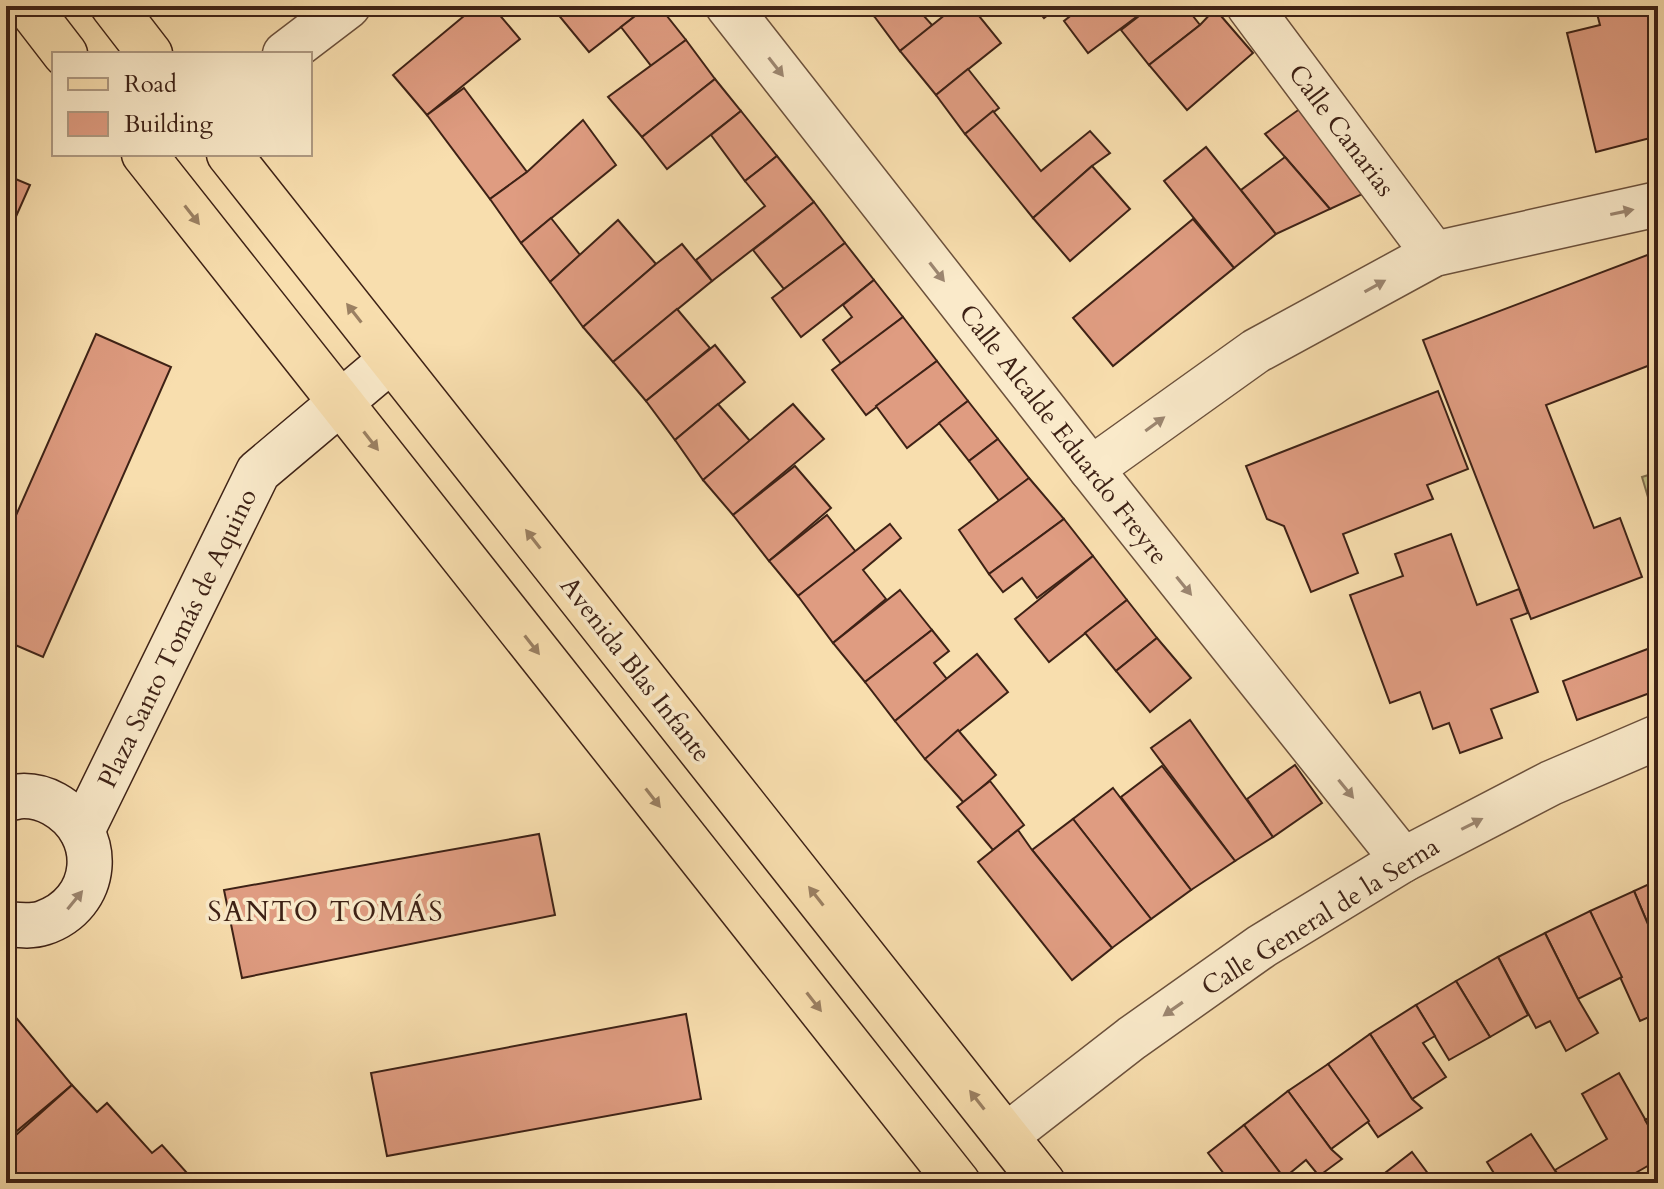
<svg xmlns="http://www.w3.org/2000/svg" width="1664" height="1189" viewBox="0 0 1664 1189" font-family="Cardo,serif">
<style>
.green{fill:#c4bf85;stroke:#81704e;stroke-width:2}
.building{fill:#df9c81;stroke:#3e2216;stroke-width:2}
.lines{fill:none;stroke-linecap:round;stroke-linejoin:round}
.street-casing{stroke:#6c513c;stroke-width:47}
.secondary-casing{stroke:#3e2216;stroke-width:47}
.primary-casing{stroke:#3e2216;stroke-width:47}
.street{stroke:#faeaca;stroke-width:44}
.secondary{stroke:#faeaca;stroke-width:44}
.primary{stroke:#f8deae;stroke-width:44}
.oneway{fill:#9c8670}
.oneway2{fill:#9b8062}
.labels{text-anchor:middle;stroke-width:7;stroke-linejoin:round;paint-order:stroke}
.street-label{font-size:26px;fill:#3e2216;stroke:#faeaca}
.neighbourhood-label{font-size:28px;letter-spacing:2px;fill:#3e2216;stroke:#faeaca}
</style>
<rect width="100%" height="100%" fill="#f8deae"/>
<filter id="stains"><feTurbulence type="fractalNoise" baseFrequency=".0025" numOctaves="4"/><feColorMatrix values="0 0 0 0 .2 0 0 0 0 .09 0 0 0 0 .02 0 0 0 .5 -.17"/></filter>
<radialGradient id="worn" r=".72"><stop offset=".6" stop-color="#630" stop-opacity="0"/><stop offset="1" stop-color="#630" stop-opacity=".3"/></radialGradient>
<polygon class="green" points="1658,472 1658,531 1642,477"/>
<g class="building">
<polygon points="476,6 492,6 520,39 427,115 393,75"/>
<polygon points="564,6 648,6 589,52 556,12"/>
<polygon points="648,6 659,6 686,40 652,67 621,27"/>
<polygon points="865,6 886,6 874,16"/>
<polygon points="886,6 915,6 933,26 900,51 874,16"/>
<polygon points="956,6 971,6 1001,43 936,95 900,51"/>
<polygon points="1034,6 1059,6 1044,18"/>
<polygon points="1083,6 1151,6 1088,53 1064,21"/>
<polygon points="1152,6 1185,6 1200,25 1149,65 1121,30"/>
<polygon points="1595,6 1658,6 1658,136 1596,152 1567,33 1600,25"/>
<polygon points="1215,9 1253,53 1187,110 1149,65 1200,25"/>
<polygon points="686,40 715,79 642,137 608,97"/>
<polygon points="968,69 999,108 965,134 936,95"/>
<polygon points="715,79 741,111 667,169 642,137"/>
<polygon points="464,88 527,172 490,199 427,115"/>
<polygon points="1301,108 1369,191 1330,209 1265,134"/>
<polygon points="741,111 777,156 745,181 711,135"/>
<polygon points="993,111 1041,171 1090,131 1110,153 1092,166 1033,218 965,134"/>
<polygon points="583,120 616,165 521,243 490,199 527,172"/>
<polygon points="1206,147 1276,234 1234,268 1164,181"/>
<polygon points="777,156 814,202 712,281 696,260 765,206 745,181"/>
<polygon points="1285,157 1330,209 1276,234 1241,190"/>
<polygon points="1092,166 1130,209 1070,261 1033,218"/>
<polygon points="6,175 30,185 6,239"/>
<polygon points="814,202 845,243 784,289 753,250"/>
<polygon points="551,218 580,255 550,282 521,243"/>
<polygon points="1193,219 1234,268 1113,366 1073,318"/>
<polygon points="618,220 656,264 583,327 550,282"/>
<polygon points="845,243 874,280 801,337 772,298"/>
<polygon points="682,244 712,281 613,362 583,327 656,264"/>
<polygon points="1658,251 1658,362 1546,405 1594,528 1620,518 1642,577 1531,619 1423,340"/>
<polygon points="874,280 903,317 842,365 823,340 852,317 843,305"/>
<polygon points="677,309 710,348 646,401 613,362"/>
<polygon points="903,317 937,361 866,415 832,370"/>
<polygon points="96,334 171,367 43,657 6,641 6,538"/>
<polygon points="715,345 745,382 675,440 646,401"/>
<polygon points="937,361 968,401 907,448 876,406"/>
<polygon points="1438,391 1468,469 1427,485 1433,499 1343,534 1358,573 1311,592 1284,526 1267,519 1246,466"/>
<polygon points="968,401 998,439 969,461 939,423"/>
<polygon points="718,404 750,441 703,480 675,440"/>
<polygon points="793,404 824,439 733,515 703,480"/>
<polygon points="998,439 1029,478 1000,502 969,461"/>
<polygon points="795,466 831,508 769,561 733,515"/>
<polygon points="1029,478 1064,519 989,574 959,530"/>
<polygon points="827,515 856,552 798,596 769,561"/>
<polygon points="1064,519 1093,556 1037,598 1022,578 1003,592 989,574"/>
<polygon points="890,524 901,538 863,570 886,599 833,643 798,596"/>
<polygon points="1451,534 1477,605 1519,589 1528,613 1511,619 1538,692 1491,709 1502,738 1460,753 1449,723 1433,729 1420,692 1390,703 1350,595 1403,576 1395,554"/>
<polygon points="1093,556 1127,600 1049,662 1015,619"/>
<polygon points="900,590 932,630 865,682 833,643"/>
<polygon points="1127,600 1157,638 1116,671 1085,633"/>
<polygon points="932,630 949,651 934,663 947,679 895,721 865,682"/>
<polygon points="1157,638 1191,678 1150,712 1116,671"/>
<polygon points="1658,645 1658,690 1577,720 1563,681"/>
<polygon points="977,654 1008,692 925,759 895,721"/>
<polygon points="1190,720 1273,837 1235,861 1151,748"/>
<polygon points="958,730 996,775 964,803 925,759"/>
<polygon points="1295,765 1322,803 1273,837 1247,799"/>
<polygon points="1162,766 1235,861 1191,890 1121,797"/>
<polygon points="990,781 1024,825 993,850 957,807"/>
<polygon points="1113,788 1191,890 1151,919 1073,819"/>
<polygon points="1073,819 1151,919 1112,948 1032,850"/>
<polygon points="1018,830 1032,850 1112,948 1072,980 978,862"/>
<polygon points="539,834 555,915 242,978 224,890"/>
<polygon points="1658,880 1658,945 1657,946 1634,891"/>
<polygon points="1634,891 1658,948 1658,1013 1640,1021 1590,911"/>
<polygon points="1590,911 1622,977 1578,999 1545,933"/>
<polygon points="1545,933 1578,999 1598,1033 1566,1051 1550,1021 1536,1028 1498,957"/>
<polygon points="1498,957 1528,1015 1490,1037 1456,981"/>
<polygon points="1456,981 1490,1037 1449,1060 1416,1005"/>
<polygon points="1416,1005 1435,1036 1423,1043 1446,1077 1412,1099 1370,1034"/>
<polygon points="13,1014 72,1085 6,1140 6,1019"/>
<polygon points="686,1014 701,1099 387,1156 371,1073"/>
<polygon points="1370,1034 1412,1099 1422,1108 1378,1137 1328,1064"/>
<polygon points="1328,1064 1369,1121 1331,1149 1288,1091"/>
<polygon points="1619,1073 1658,1142 1658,1160 1618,1183 1563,1183 1555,1170 1607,1139 1582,1094"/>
<polygon points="72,1085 97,1112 107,1103 152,1153 162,1145 196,1183 6,1183 6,1144"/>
<polygon points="1288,1091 1331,1149 1342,1159 1319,1176 1306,1160 1284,1178 1244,1125"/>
<polygon points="1658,1113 1658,1142 1645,1120"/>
<polygon points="1244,1125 1284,1178 1288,1183 1231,1183 1208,1153"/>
<polygon points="1531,1134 1563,1183 1500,1183 1487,1162"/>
<polygon points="1412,1152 1435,1183 1372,1183"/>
</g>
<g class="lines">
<defs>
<g id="street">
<polyline points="728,6 1091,469 1403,860"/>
<polyline points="1249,6 1434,254"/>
<polyline points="285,54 348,6"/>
<polyline points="1091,469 1256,351 1434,254 1658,204"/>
<polyline points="1006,1136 1132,1038 1262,946 1403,860 1551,783 1658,737"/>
</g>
<g id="secondary">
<path d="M6,799C12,798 18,796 24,796C34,796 45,799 54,804C106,833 100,904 43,923C31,927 18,925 6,924"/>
<polyline points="82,831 258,472 391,360"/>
</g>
<g id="primary">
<polyline points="28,6 65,54"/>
<polyline points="113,6 150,54"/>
<polyline points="144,154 958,1183"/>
<polyline points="229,154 1043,1183"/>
</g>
</defs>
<use href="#street" class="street-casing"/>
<use href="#secondary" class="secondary-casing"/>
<use href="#primary" class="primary-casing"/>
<use href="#street" class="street"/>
<use href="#secondary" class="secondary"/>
<use href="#primary" class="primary"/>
</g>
<defs><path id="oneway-solid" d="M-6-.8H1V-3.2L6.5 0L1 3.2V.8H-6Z" transform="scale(2)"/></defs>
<g class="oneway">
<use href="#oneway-solid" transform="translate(776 67) rotate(52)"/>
<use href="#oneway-solid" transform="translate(1622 212) rotate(-12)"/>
<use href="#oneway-solid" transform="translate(937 272) rotate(52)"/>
<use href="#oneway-solid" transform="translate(1375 286) rotate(-29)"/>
<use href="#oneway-solid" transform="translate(1155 424) rotate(-36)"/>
<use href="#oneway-solid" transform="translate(1184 586) rotate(51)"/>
<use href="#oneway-solid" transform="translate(1346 789) rotate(51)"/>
<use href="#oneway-solid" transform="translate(1472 824) rotate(-27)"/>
<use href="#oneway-solid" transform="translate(75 900) rotate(-51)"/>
<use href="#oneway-solid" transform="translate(1173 1009) rotate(145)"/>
</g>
<g class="oneway2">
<use href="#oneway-solid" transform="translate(192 215) rotate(52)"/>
<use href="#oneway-solid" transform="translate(354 313) rotate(-128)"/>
<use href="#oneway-solid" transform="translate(371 441) rotate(52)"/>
<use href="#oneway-solid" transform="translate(533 539) rotate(-128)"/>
<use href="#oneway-solid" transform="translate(532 645) rotate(52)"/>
<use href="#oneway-solid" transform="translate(653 798) rotate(52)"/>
<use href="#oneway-solid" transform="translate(816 896) rotate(-128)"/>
<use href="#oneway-solid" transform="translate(814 1002) rotate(52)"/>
<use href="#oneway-solid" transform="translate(977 1100) rotate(-128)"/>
</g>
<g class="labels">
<g class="street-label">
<text transform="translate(1342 130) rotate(53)" y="9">Calle Canarias</text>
<text transform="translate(1064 434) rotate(52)" y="9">Calle Alcalde Eduardo Freyre</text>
<text transform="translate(177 638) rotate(-64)" y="9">Plaza Santo Tomás de Aquino</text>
<text transform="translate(636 669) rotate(52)" y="9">Avenida Blas Infante</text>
<text transform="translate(1320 916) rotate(-32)" y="9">Calle General de la Serna</text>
</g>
<g class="neighbourhood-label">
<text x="326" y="921">SANTO TOMÁS</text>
</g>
</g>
<rect width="1664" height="1189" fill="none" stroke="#f8deae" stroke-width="32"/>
<rect x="8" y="8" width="1648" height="1173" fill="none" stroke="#3e2216" stroke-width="4"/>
<rect x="16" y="16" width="1632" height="1157" fill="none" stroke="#3e2216" stroke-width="2"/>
<rect x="52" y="52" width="260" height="104" fill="#faeaca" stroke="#af9a82" stroke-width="2"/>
<rect x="68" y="78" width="40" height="12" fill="#f8deae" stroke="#af9a82" stroke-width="2"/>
<text x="124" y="92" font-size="24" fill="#3e2216">Road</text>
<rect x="68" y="112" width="40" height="24" fill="#df9c81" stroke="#af9a82" stroke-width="2"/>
<text x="124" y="132" font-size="24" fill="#3e2216">Building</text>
<rect width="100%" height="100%" filter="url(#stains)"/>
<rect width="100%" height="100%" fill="url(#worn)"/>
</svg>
